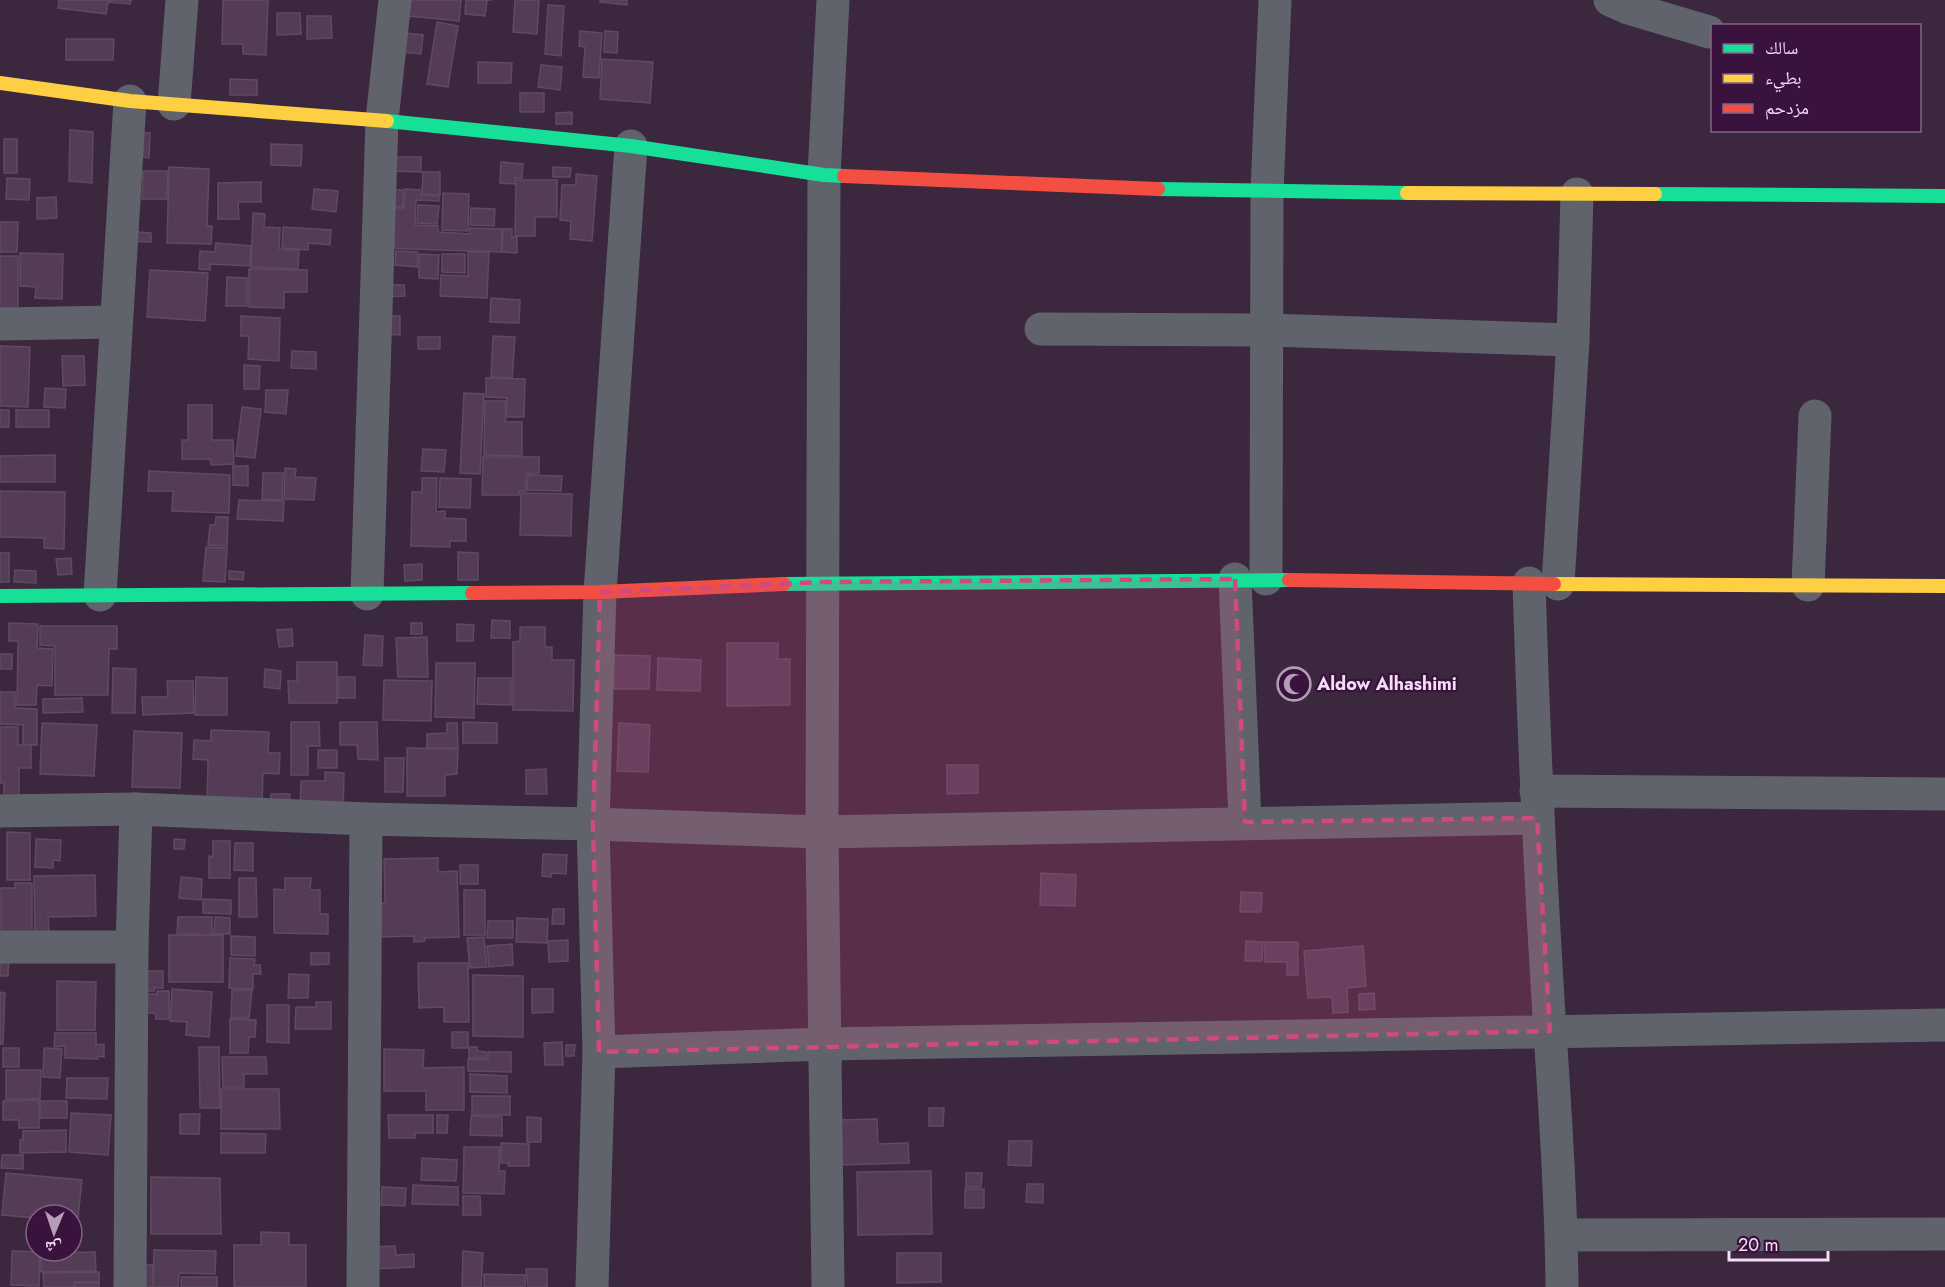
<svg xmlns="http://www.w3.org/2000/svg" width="1945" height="1287" viewBox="0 0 1945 1287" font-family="Jost,'Noto Naskh Arabic',sans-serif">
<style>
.building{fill:#543c57;stroke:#5d4c60;stroke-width:1.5}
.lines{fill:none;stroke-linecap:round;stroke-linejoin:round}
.street{stroke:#60636b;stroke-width:33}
.fast{stroke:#16e098;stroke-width:14}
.slow{stroke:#ffcf43;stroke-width:14}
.jam{stroke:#f24e42;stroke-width:14}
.marked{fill:#cf4982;fill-opacity:0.2;stroke:#cf4982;stroke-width:4.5;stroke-dasharray:12 8;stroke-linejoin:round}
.labels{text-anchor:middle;stroke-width:4.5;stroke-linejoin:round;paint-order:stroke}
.poi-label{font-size:18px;font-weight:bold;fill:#f5ddf7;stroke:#39123d;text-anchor:start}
</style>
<rect width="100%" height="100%" fill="#3b273e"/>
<g class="building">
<polygon points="59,0 131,0 130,4 108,2 106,14 58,8"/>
<polygon points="223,0 268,0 266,55 243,54 243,44 222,44"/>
<polygon points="411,0 461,0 459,21 409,16"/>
<polygon points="466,0 492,0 487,0 485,16 465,14"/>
<polygon points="515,0 539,0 537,34 513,32"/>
<polygon points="600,0 627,0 627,5 600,2"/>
<polygon points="548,5 564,6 561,56 545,54"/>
<polygon points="277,13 300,13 301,34 277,35"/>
<polygon points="307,16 331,16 332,38 307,39"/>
<polygon points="437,22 458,26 448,87 427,84"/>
<polygon points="580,31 602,33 599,78 583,77 585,47 579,46"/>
<polygon points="605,31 618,32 617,53 604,52"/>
<polygon points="405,33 423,35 421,54 402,52"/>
<polygon points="66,39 114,39 113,60 66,60"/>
<polygon points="602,59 653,62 650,103 600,99"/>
<polygon points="478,62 512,63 511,83 478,83"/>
<polygon points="541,65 562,67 560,90 538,87"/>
<polygon points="230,79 257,80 257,95 230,95"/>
<rect x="520" y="93" width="24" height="19"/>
<polygon points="572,112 572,124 556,124 556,113"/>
<polygon points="70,130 93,132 92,183 69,181"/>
<polygon points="130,132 150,133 149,158 142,157"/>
<rect x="4" y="139" width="13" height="34"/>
<polygon points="271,144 302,145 301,166 271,165"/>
<polygon points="389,157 421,157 421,172 389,171"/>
<polygon points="501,162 523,164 522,178 515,178 515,184 500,183"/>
<polygon points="169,167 209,169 207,226 212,226 211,244 167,243"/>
<polygon points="553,167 571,168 570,177 553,177"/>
<polygon points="143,171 168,171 167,199 142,199"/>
<polygon points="423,172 440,172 440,195 422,194"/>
<polygon points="576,174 597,176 592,241 570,239 571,221 560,220 562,185 576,185"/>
<polygon points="7,178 30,179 29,200 6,199"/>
<polygon points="516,180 557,180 557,217 535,217 535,236 515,236"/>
<polygon points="261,182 261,202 238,202 239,219 218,219 218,183"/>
<polygon points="314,189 338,191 336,212 312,209"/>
<polygon points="405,189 422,190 421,195 439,196 439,201 416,200 415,225 438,226 438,232 470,234 470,228 502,229 501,252 382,248 384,208 404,208"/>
<rect x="389" y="190" width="14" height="17"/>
<polygon points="443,193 469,194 468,231 442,230"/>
<polygon points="56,197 57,218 37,219 37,198"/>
<polygon points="418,205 439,206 437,224 417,223"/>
<polygon points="471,208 495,209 494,226 470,225"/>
<polygon points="253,213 265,214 264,227 280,228 279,249 299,250 298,269 251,267"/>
<polygon points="0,222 18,222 17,252 0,252"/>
<polygon points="283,227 331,230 330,245 308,243 308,250 282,248"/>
<polygon points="503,229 512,229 512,237 517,237 517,253 502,252"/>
<polygon points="138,232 151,233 151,242 125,241"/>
<polygon points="216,243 251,246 250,266 210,264 210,270 199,269 200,251 215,252"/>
<polygon points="396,251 418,252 417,267 395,265"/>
<polygon points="468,252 489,252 487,298 440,296 441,275 468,276"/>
<polygon points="20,253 63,254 62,299 35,298 36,287 20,286"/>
<polygon points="419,254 439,255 438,279 419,278"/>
<polygon points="442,254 465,254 465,273 442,272"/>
<polygon points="0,256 18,256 18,309 0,308"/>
<polygon points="249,269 307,270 307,292 284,292 284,308 249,307"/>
<polygon points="150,270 208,273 205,321 147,317"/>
<polygon points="227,277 247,278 247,306 226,306"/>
<polygon points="383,285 404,285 405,296 383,297"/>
<polygon points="491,298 520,300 519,323 490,322"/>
<polygon points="241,316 280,318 279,361 248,359 249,336 241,336"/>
<polygon points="383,316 400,316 400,335 382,334"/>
<polygon points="493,336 515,337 512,378 491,377"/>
<rect x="418" y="337" width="22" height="12"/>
<polygon points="0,346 30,347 28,407 0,406"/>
<polygon points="292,351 316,352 316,369 291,368"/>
<polygon points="62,356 84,356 85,385 63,386"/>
<polygon points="244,365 260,366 259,389 244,389"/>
<polygon points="486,378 525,379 524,417 506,417 507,398 486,397"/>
<polygon points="45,388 66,389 65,408 44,407"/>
<polygon points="266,390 288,390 286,414 265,412"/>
<polygon points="464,393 484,394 480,474 460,473"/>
<polygon points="485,401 505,401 506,417 505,422 522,422 522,456 484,455"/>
<polygon points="188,405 212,405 212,440 233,440 234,464 211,465 210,459 182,459 182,440 188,440"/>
<polygon points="242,407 261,409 255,458 236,456"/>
<rect x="0" y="410" width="9" height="17"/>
<rect x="16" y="410" width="33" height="17"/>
<polygon points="423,449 446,450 444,472 421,471"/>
<polygon points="55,455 55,482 0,482 0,456"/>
<polygon points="483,457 539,457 539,473 526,474 526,491 519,491 519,495 482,495"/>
<polygon points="233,466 248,466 248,486 233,485"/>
<polygon points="285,468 296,469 295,477 316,478 314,500 284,499"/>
<polygon points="149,471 230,475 229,513 172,511 173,491 148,491"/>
<polygon points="263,473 283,473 282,500 262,499"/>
<polygon points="528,475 562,476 561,491 527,490"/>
<polygon points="422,478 437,478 436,512 445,511 445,518 466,519 466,541 450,541 450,547 411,546 412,492 422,492"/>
<polygon points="440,478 471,479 470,508 439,507"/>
<polygon points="0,491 65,492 64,549 44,548 44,538 0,537"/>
<polygon points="521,493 572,494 571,536 520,535"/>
<polygon points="239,500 284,501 283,521 237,519"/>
<polygon points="216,517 228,517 227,546 208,545 210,525 215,525"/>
<polygon points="206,547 227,548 225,582 203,581"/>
<polygon points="458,552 478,553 478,580 458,580"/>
<rect x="0" y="553" width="9" height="29"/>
<polygon points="71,558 72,574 58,575 56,559"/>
<polygon points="422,564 422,580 405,581 404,565"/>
<polygon points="15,570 36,571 36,583 14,582"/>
<polygon points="229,571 244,572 243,580 229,579"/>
<polygon points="492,620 510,621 510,638 491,638"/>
<polygon points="9,623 38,624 37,648 53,649 52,686 37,685 36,705 17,705 18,641 9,641"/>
<rect x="411" y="623" width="11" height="11"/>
<polygon points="457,624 474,625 473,641 457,641"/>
<polygon points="40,626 117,626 117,649 109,649 108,695 55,695 55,646 40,645"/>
<polygon points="520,627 545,627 545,647 552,647 552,660 574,660 573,711 513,710 513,642 520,641"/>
<polygon points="292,629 293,646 279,647 277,630"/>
<polygon points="365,635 383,636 382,666 363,665"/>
<polygon points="427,637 428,677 398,677 396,638"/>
<polygon points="727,643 778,643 778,659 790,659 790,705 727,706"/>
<rect x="0" y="654" width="12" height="15"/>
<polygon points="614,655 650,656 649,689 614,689"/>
<polygon points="658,658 701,660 700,691 657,690"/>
<polygon points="297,662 337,662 337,703 289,703 288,681 297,681"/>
<polygon points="436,663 475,663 474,718 435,717"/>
<polygon points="113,668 136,669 135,713 112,713"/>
<polygon points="265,669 281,671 280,689 264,687"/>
<polygon points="196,677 227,678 227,715 195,715"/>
<rect x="338" y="677" width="17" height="21"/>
<polygon points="478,678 511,678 511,705 477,704"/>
<polygon points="384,680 432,681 431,721 383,720"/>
<polygon points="167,681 193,681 194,713 143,715 142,697 168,697"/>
<polygon points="0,692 15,692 15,708 37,709 37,745 23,745 23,725 0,724"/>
<polygon points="82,698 83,712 43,713 43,699"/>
<polygon points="291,722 319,722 320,746 308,746 308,775 291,775"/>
<polygon points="340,722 377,722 378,760 358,759 357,745 340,745"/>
<polygon points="463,722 497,723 497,743 463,743"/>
<polygon points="42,723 97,725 94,776 40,774"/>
<polygon points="447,723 457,723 458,748 427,748 427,734 447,733"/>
<polygon points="619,723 650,725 648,772 617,771"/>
<polygon points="0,727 18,727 18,745 31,745 31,768 19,768 19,800 4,800 4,783 0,783"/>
<polygon points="211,730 269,732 268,753 280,753 279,774 263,773 262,805 207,809 208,760 193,759 194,740 211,741"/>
<polygon points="134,731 182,733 180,788 132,787"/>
<polygon points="407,748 458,749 457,774 445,775 445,796 407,796"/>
<rect x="318" y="750" width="19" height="18"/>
<polygon points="385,758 404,758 403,792 385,792"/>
<polygon points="947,765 978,765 978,793 947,794"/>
<polygon points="546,769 547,794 526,794 526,770"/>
<polygon points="325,772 344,773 343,814 300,813 301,781 325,781"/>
<polygon points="271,794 290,794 289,812 270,812"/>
<polygon points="7,832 30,833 30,880 7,880"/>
<polygon points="36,839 61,840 60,861 53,860 53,868 35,867"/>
<polygon points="174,839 185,840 184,849 174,849"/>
<polygon points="213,841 230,841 230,878 209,878 209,856 213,857"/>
<polygon points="235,843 253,843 253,871 234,870"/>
<polygon points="543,854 567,855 566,874 551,873 551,877 542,876"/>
<polygon points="438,858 438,872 457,871 459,937 425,938 425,941 414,942 414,936 378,937 377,903 385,903 384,859"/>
<rect x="460" y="865" width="18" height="19"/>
<polygon points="1041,873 1076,875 1075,906 1040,905"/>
<polygon points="95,875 96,916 48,917 49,933 35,933 34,876"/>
<polygon points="181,877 202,879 201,900 179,898"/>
<polygon points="239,878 256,878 257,917 239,917"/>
<polygon points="285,878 311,878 310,890 320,890 320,914 328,914 328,934 274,933 274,889 285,890"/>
<polygon points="15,883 32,883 32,934 1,935 1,888 15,888"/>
<rect x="464" y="890" width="21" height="45"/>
<polygon points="1241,892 1262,893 1261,912 1240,912"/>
<polygon points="203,899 231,900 231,914 203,913"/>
<polygon points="553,909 564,909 564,924 552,924"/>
<polygon points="178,917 212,917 212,935 177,934"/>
<polygon points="215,917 230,918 230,934 214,934"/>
<polygon points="517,918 548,919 547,943 516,942"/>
<polygon points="488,921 513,921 513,938 487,938"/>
<rect x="169" y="935" width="54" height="47"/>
<polygon points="231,936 255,937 255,956 231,955"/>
<polygon points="484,937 487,967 470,968 467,938"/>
<polygon points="568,940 568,961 549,962 548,941"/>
<polygon points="1246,941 1263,942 1262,961 1245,961"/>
<polygon points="1265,942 1298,942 1298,975 1287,975 1287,962 1265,962"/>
<polygon points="512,944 513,965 489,967 487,946"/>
<polygon points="1363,946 1366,986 1347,988 1348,1012 1333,1013 1332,997 1308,998 1304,951"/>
<polygon points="311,953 329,953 329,964 311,965"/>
<polygon points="0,958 9,959 8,976 0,976"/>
<polygon points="230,958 255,959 254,965 260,965 261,974 253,974 253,989 229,988"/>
<polygon points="418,963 468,963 469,1022 444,1022 444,1007 419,1008"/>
<polygon points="137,971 163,971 163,988 154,988 154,991 137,991"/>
<polygon points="289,974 309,975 308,998 288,998"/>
<polygon points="473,975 523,976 523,1037 473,1036"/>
<polygon points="57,981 96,982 95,1030 57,1030"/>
<polygon points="172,989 212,992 209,1037 186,1035 187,1022 170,1021"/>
<polygon points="532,989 553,989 553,1012 532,1013"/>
<polygon points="232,990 252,990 249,1018 231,1018"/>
<polygon points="157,991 169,991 169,1019 156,1019 155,1013 136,1013 136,994 157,994"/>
<polygon points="0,992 5,993 3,1044 0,1044"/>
<polygon points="1374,993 1375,1009 1359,1010 1359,994"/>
<polygon points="316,1002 331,1002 331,1029 295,1029 296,1007 316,1007"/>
<polygon points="267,1005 289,1005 289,1043 267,1042"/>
<polygon points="230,1019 256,1020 255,1037 249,1037 248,1053 230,1053"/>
<rect x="452" y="1032" width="16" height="16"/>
<polygon points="55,1033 96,1033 96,1045 104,1044 104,1057 98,1056 98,1059 65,1058 65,1046 54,1047"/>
<polygon points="562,1042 563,1065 545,1065 544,1043"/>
<polygon points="566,1045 575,1045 574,1056 566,1056"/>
<polygon points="199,1047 219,1047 220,1108 200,1108"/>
<polygon points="469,1047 477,1047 477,1051 486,1052 487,1058 469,1058"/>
<rect x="3" y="1048" width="16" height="19"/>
<polygon points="44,1048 62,1049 60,1078 43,1077"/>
<polygon points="384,1049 424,1050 423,1068 464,1067 464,1110 426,1110 426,1091 384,1091"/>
<polygon points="488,1052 511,1052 511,1072 468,1071 468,1059 488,1060"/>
<polygon points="222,1057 266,1057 267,1074 244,1074 244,1087 223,1087"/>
<polygon points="6,1070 41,1070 40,1099 6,1099"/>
<polygon points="470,1074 507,1076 507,1093 470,1092"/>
<polygon points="67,1078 108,1078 107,1099 66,1098"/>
<polygon points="221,1089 279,1089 280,1129 221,1129"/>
<rect x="472" y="1096" width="38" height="19"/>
<polygon points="39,1100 39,1128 19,1128 19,1120 3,1120 3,1101"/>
<rect x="40" y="1101" width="27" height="17"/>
<polygon points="929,1108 944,1108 943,1126 929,1126"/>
<polygon points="71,1113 111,1115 108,1155 69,1152"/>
<polygon points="180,1114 200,1114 199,1134 180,1134"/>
<polygon points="388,1115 433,1115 433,1133 415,1133 415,1138 389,1138"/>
<polygon points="437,1115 448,1115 447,1133 437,1133"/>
<polygon points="471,1116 502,1117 502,1136 470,1135"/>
<polygon points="527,1117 541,1118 541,1142 527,1142"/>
<polygon points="877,1119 878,1144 908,1143 909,1163 838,1165 837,1120"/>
<polygon points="66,1130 66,1152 20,1153 20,1140 23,1140 23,1131"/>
<polygon points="221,1133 266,1134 265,1153 221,1153"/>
<polygon points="1009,1141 1032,1141 1031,1166 1008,1165"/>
<polygon points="501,1143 529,1144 529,1166 508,1166 509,1163 501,1163"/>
<polygon points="464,1147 500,1147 499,1171 505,1171 504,1194 463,1193"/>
<polygon points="2,1155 23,1155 23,1169 1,1168"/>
<polygon points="422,1158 457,1160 456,1181 421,1180"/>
<polygon points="931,1171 932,1234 858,1235 857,1172"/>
<polygon points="6,1173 82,1180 78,1217 54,1214 36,1215 36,1218 2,1215"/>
<polygon points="966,1173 982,1173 981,1187 966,1187"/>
<polygon points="151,1177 220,1178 221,1234 151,1234"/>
<polygon points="1027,1184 1043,1184 1043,1203 1026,1202"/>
<polygon points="413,1185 458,1187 458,1205 412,1204"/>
<polygon points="382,1187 406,1188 405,1206 381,1205"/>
<rect x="965" y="1189" width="19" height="19"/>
<polygon points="463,1196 480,1196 481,1215 463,1215"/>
<polygon points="261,1232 289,1233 289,1245 306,1245 306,1287 234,1287 234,1245 261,1245"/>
<polygon points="395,1246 396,1255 414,1254 414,1267 372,1269 371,1247"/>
<polygon points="154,1250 216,1251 215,1274 179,1273 178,1287 153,1287"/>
<polygon points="12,1251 40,1252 39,1286 11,1285"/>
<polygon points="463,1251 483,1253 481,1287 462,1287"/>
<polygon points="95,1252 96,1271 41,1272 41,1253"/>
<polygon points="897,1253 941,1253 941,1282 897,1283"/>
<rect x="139" y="1265" width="14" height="22"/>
<polygon points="526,1269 547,1269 547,1287 528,1287"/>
<polygon points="99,1272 99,1282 74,1282 75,1287 44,1287 43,1273"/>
<polygon points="484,1274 525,1275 525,1287 484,1287"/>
<rect x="181" y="1277" width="36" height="10"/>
<rect x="75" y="1283" width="24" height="4"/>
</g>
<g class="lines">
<g class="street">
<polyline points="1610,0 1628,8 1709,32"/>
<polyline points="174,104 182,0"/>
<polyline points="0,324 115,322"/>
<polyline points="1041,329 1267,330 1573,340"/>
<polyline points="1235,579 1245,822"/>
<polyline points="1266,579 1267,192 1275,0"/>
<path d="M1529,583C1533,717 1539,850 1547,983C1553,1084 1561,1185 1562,1287"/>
<polyline points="1558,584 1573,340 1577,194"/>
<polyline points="1808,585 1815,416"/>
<polyline points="367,594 382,120 395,0"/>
<polyline points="100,595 130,101"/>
<polyline points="1536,791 1945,794"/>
<polyline points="0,811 136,809 366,819 593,824 822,832 1537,818"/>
<polyline points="0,947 132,947"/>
<polyline points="599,1052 824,1044 1945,1025"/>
<polyline points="1562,1235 1945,1234"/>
<polyline points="130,1287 132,947 136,809"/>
<polyline points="363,1287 366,819"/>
<polyline points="592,1287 599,1052 593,824 600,592 631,146"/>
<polyline points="828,1287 822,832 824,175 833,0"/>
</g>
<g class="fast">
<polyline points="387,121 631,146 824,175 844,176"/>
<polyline points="1158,189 1407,193"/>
<polyline points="1655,194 1945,196"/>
<polyline points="784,584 1289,580"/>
<polyline points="0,596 472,593"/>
</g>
<g class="slow">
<polyline points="0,83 130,101 387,121"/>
<polyline points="1407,193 1655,194"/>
<polyline points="1554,584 1945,586"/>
</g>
<g class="jam">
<polyline points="844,176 1158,189"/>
<polyline points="1289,580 1554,584"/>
<polyline points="472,593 600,592 784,584"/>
</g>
</g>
<path class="marked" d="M1235,579L1245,822L1537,818L1550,1031L599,1052L593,824L600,592L824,582Z"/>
<defs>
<symbol id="mosque-ring" viewBox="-11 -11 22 22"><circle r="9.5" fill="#39123d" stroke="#b49db6" stroke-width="1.5"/><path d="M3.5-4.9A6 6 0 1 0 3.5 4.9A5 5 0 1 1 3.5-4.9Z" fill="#b49db6"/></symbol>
</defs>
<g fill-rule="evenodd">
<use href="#mosque-ring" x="1275" y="665" width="38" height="38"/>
</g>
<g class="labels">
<g class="poi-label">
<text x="1317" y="690">Aldow Alhashimi</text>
</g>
</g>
<rect x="1711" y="24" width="210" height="108" fill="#39123d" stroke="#846387" stroke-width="1.5"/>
<rect x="1723" y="44" width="30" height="9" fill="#16e098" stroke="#846387" stroke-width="1.5"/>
<text x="1765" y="54" font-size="18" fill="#f5ddf7">سالك</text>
<rect x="1723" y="74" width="30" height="9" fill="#ffcf43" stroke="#846387" stroke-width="1.5"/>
<text x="1765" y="84" font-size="18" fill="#f5ddf7">بطيء</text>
<rect x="1723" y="104" width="30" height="9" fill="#f24e42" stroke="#846387" stroke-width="1.5"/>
<text x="1765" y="114" font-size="18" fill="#f5ddf7">مزدحم</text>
<g transform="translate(54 1233) rotate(182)"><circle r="28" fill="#39123d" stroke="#846387" stroke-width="1.5"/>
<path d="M0-4.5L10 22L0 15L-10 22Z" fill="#b49db6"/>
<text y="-9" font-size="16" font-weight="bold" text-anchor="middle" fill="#f5ddf7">ش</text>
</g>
<path d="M1729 1251v9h99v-9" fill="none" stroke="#f5ddf7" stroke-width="3"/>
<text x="1738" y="1251" font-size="18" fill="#f5ddf7" stroke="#39123d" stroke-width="4.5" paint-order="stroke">20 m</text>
</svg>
